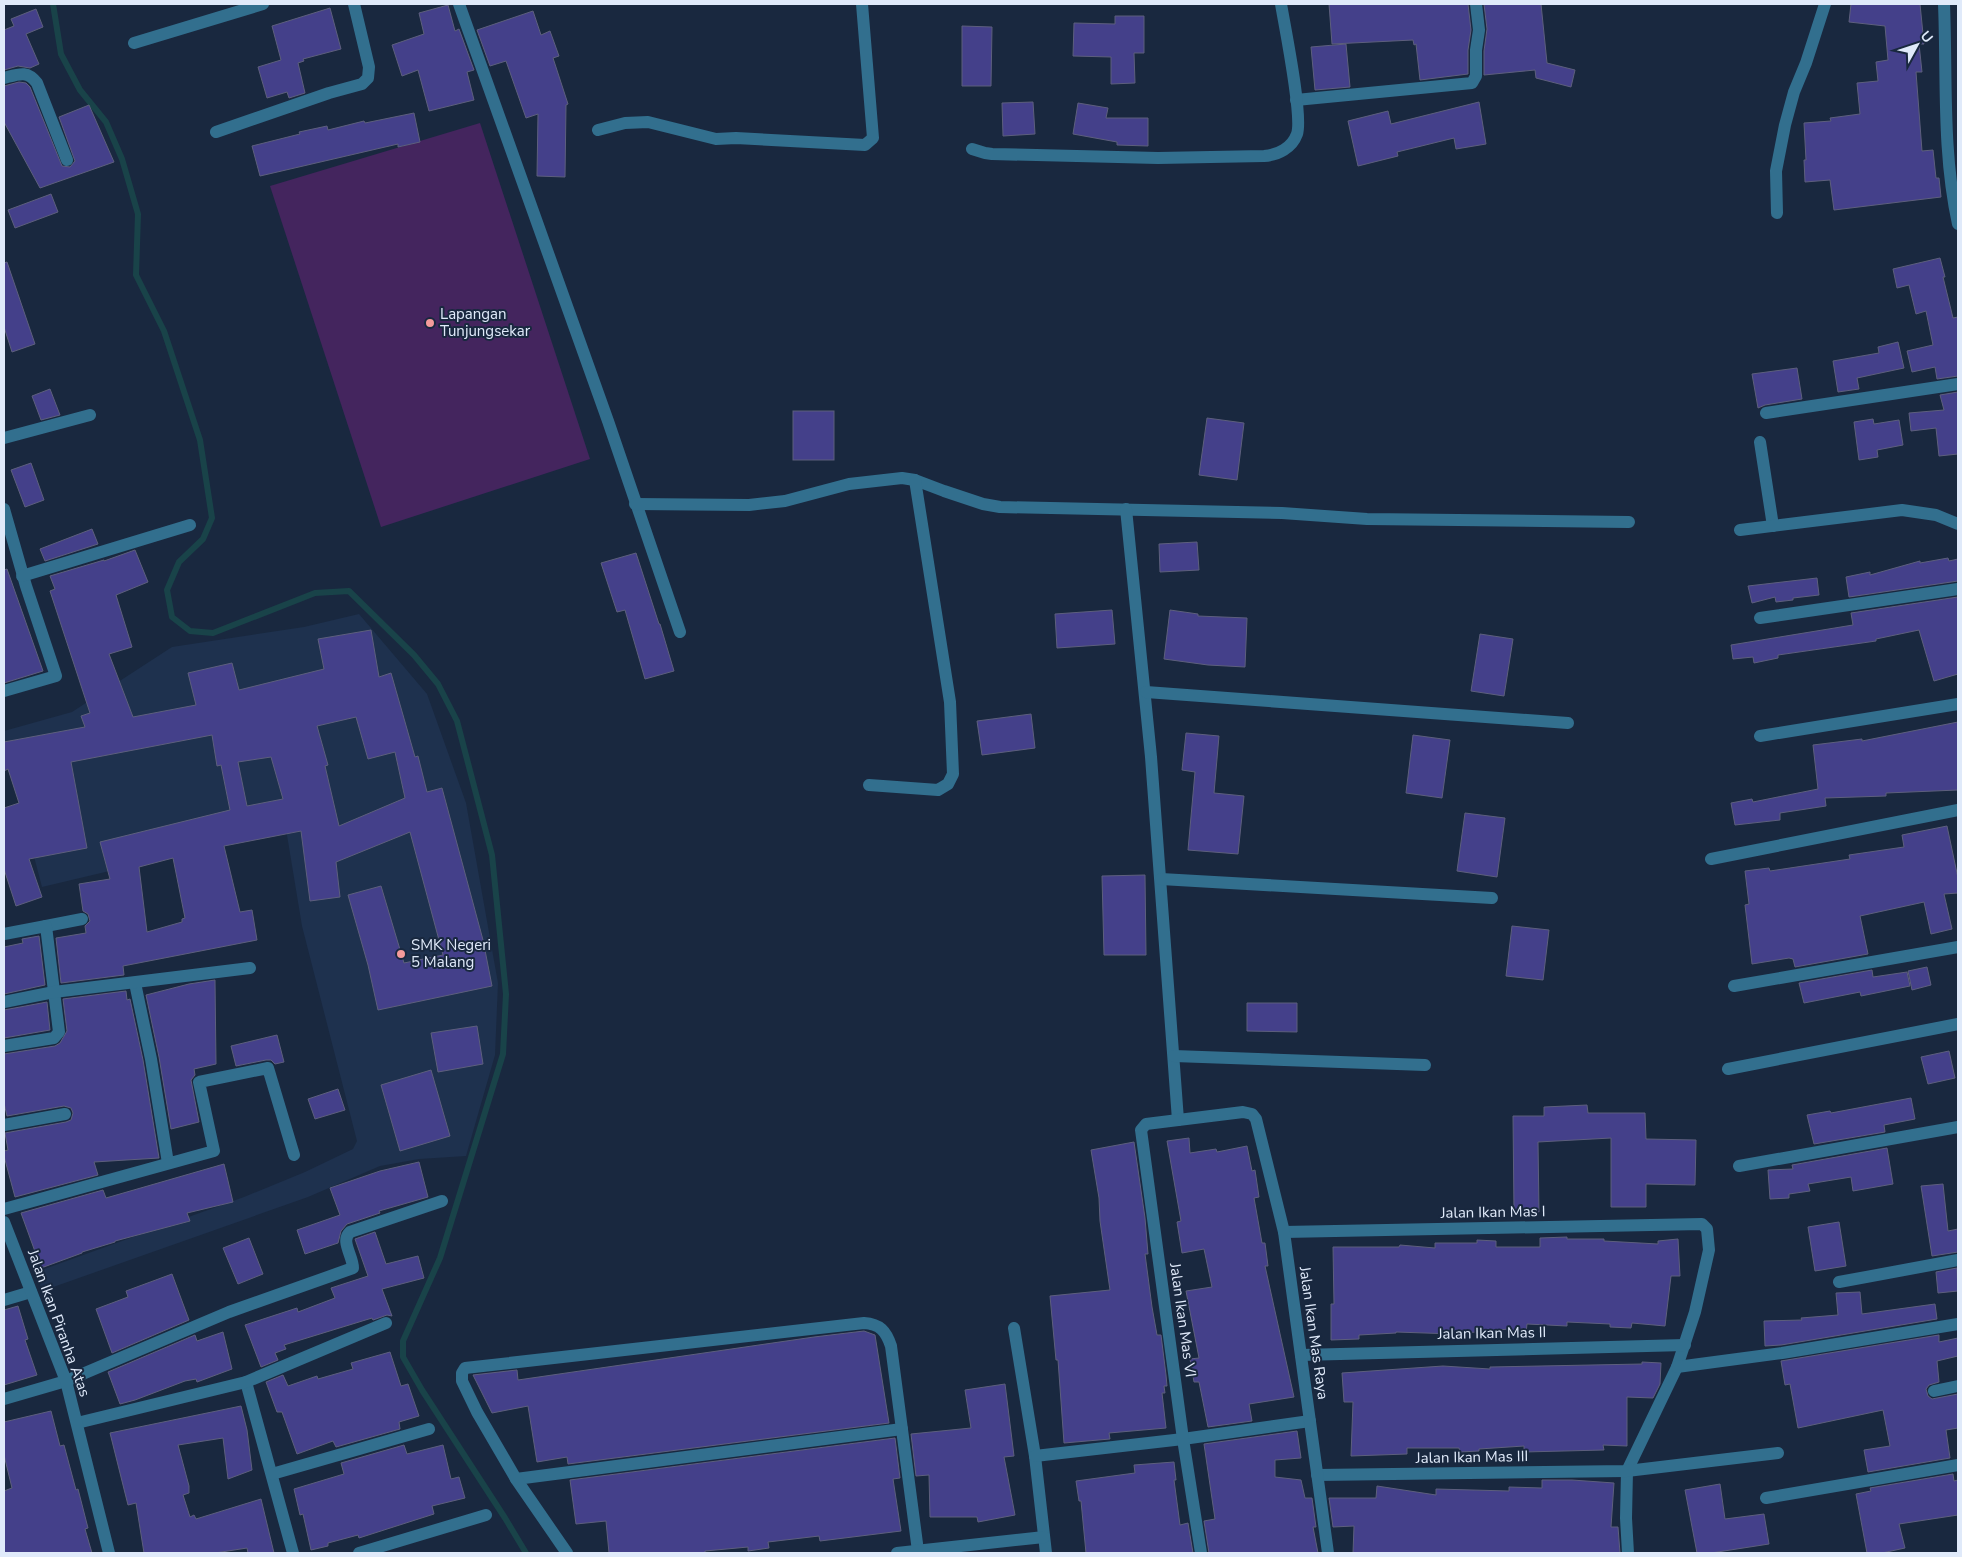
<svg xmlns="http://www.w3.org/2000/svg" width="1962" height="1557" viewBox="0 0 1962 1557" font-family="'Nunito Sans',sans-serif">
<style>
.built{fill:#1e314e}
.green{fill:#44255e}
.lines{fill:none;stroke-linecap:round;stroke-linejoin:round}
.stream{stroke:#194349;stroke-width:6}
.building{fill:#44408a;stroke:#5d5f7d;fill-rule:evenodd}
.minor{stroke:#326f8e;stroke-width:12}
.tertiary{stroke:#326f8e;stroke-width:12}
.poi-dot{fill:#f59b9b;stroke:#19283f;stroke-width:2}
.labels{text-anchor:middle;stroke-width:4;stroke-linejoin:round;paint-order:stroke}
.poi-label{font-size:15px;fill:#e0eafa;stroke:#19283f;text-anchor:start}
.street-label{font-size:15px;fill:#e0eafa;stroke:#19283f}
</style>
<rect width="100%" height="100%" fill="#19283f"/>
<polygon class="built" points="359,614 427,694 466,803 498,983 495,1055 466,1156 419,1159 380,1166 308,1197 42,1291 36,1272 244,1197 305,1172 353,1149 357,1141 302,926 286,829 42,887 4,742 4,731 72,712 172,647 304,627"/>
<polygon class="green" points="480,123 590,459 381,527 270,186"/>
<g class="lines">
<polyline class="stream" points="53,4 61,54 80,90 106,122 122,159 138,214 136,275 164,331 200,440 212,518 203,539 179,562 167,590 172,617 190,631 213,633 315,593 349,591 414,655 438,684 457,721 492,855 506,994 503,1054 440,1258 403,1341 403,1357 422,1390 505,1518 526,1553"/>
</g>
<g class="building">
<polygon points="1329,4 1468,4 1471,30 1468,50 1468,74 1420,80 1416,44 1414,45 1413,40 1332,44"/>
<polygon points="1484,4 1541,4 1547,63 1575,70 1571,87 1536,78 1535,70 1484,75 1484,51 1487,29"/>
<polygon points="1851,4 1920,4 1924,44 1919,44 1922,72 1916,72 1922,151 1933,150 1936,178 1939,178 1941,197 1834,210 1830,180 1805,182 1804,160 1806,160 1804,123 1831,121 1830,118 1860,114 1857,83 1878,81 1876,62 1888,60 1885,26 1849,22"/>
<polygon points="448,5 455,31 459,29 474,70 467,72 474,100 429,111 418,70 402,76 392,45 424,34 419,13"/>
<polygon points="330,8 341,49 303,59 304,61 298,63 305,93 289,98 287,92 267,98 258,67 281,60 272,26"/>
<polygon points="36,9 43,27 26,34 39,64 30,68 18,66 4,70 4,30 14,26 11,19"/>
<polygon points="533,11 541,35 550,31 559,56 553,58 568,104 566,105 565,177 537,176 538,114 526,118 506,61 490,66 477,30"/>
<polygon points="1115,16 1144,16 1144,53 1134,53 1135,83 1111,84 1111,57 1073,56 1074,23 1115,24"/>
<polygon points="962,26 992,27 991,86 962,86"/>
<polygon points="1346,44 1350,87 1315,90 1311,47"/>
<polygon points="19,82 26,83 30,87 62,166 70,167 75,161 59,117 89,105 114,162 40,188 4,122 4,86"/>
<polygon points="1033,102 1035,134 1003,136 1002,103"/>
<polygon points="1479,102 1486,144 1456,149 1454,138 1397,152 1398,156 1358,166 1348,121 1388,111 1391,124"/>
<polygon points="1078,103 1108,108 1106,118 1148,118 1148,146 1117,145 1117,142 1073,134"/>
<polygon points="414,113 420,142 398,147 398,144 260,176 252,146 300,134 299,132 327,126 328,130 364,121 365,123"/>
<polygon points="51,194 58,212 15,228 8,210"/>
<polygon points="1940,258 1945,277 1943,277 1953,318 1958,317 1958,376 1937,379 1935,367 1912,372 1907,351 1933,345 1926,311 1916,314 1909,285 1897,288 1893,269"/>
<polygon points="7,262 35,344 12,352 4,327 4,263"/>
<polygon points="1898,342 1904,368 1857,378 1859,389 1838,392 1833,361 1879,353 1878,347"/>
<polygon points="1797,368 1802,399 1765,405 1758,408 1752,374"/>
<polygon points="50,389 60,415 41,420 32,396"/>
<polygon points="1958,392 1958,454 1939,456 1936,428 1911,431 1909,413 1944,410 1940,395"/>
<rect x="793" y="411" width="41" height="49"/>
<polygon points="1207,418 1244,423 1237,480 1199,475"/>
<polygon points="1873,419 1874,424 1899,420 1903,445 1877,450 1878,457 1859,460 1854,422"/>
<polygon points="31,463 44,500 25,507 11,470"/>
<polygon points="92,529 98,544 45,561 40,549"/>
<polygon points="1197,542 1199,570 1160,572 1159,544"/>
<path d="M135,550L148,582L116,595L132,647L109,654L133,717L196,705L188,673L232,663L239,690L324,669L318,639L371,630L379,677L391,673L415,757L418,756L427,792L442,788L483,940L492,986L378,1010L368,965L348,895L381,886L404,963L443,955L410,832L336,862L340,897L310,901L301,831L224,846L240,912L252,910L257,940L123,966L124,975L61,983L56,938L86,933L85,926L90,921L88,914L83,911L79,884L110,879L100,842L230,810L221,765L217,766L212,735L71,762L87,848L29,859L42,897L16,906L4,869V808L19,803L8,769L4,771V742L85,727L81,716L90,713L50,591L55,589L50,576L104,560V561ZM356,717L368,759L395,752L405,798L339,826L325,766L328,765L317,726ZM271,757L283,799L247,806L238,762ZM173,858L185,918L182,919V922L147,932L139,867Z"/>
<polygon points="636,553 659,624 660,624 674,671 645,679 625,610 617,612 601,563"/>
<polygon points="1948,558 1949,561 1958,559 1958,581 1849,597 1846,577 1870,572 1870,575 1920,561 1920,563"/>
<polygon points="7,569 43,671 4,683 4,570"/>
<polygon points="1817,578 1819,595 1793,598 1793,600 1776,602 1775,597 1752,603 1748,586"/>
<polygon points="1958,597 1958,674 1934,681 1919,630 1876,639 1876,641 1778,655 1778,658 1754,663 1753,657 1733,659 1731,645 1853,625 1851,613"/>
<polygon points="1112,610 1115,644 1057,648 1055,614"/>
<polygon points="1170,610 1198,614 1198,616 1247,618 1245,667 1208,665 1164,659"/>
<polygon points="1480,634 1513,639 1504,696 1471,691"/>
<polygon points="1031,714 1035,748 982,755 977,721"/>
<polygon points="1958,722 1958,790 1886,793 1886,796 1825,798 1826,806 1780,813 1780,820 1735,825 1731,803 1752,799 1753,802 1818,789 1813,745 1862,739 1862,741"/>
<polygon points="1186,733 1219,736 1214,793 1244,796 1238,854 1188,850 1195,772 1182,770"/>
<polygon points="1413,735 1450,740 1442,798 1406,793"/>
<polygon points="1465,813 1505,818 1497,877 1457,871"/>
<polygon points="1947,826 1958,878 1958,893 1944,894 1952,929 1931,934 1924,902 1860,916 1868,954 1795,967 1793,959 1789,958 1752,964 1745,905 1749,904 1745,871 1769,868 1770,871 1850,859 1849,855 1904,847 1902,835"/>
<polygon points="1145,875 1146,955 1104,955 1102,876"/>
<polygon points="1512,926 1549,930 1543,980 1506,976"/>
<polygon points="39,936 45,985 4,994 4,947 23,943 22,939"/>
<polygon points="1927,967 1931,985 1912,990 1908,971"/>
<polygon points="1872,970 1873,977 1907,972 1910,986 1861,996 1860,992 1804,1003 1799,983"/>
<polygon points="215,980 216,1064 194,1069 195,1075 191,1080 199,1122 171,1129 159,1057 146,995 189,984"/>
<polygon points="126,991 127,1000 130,999 143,1060 159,1158 94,1162 98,1175 15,1197 4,1156 4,1151 8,1150 5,1133 66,1122 71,1120 73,1113 71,1108 64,1106 7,1116 4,1103 4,1054 55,1046 60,1043 67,1031 63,999"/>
<polygon points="47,1002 50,1030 4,1038 4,1010"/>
<polygon points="1247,1003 1297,1003 1297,1032 1247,1031"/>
<polygon points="477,1026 483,1064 438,1072 431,1033"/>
<polygon points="277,1035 284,1062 275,1064 271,1060 266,1060 236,1066 231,1046"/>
<polygon points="1949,1051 1955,1078 1928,1084 1921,1057"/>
<polygon points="431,1070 450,1136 400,1151 381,1085"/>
<polygon points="338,1089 345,1110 315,1119 308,1099"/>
<polygon points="1911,1098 1915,1119 1884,1125 1885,1132 1814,1144 1807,1115 1830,1111 1831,1113"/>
<polygon points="1587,1105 1588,1113 1645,1113 1646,1139 1696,1140 1695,1185 1646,1184 1646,1207 1611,1207 1611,1138 1538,1142 1539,1212 1514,1212 1513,1116 1544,1116 1544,1107"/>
<polygon points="1189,1138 1190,1153 1216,1149 1217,1152 1247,1146 1252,1171 1255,1170 1259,1197 1254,1198 1262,1243 1265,1243 1268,1266 1265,1266 1294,1397 1249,1404 1252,1421 1208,1427 1199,1382 1194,1382 1190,1359 1199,1358 1186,1291 1212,1287 1204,1249 1182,1253 1177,1222 1181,1221 1167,1141"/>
<polygon points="1134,1142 1145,1218 1148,1254 1145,1254 1152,1307 1157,1335 1161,1335 1166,1375 1167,1386 1164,1386 1165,1393 1162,1393 1166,1428 1109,1433 1110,1439 1064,1443 1058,1360 1056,1360 1050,1296 1110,1290 1100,1221 1099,1198 1091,1150"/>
<polygon points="1887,1148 1893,1184 1853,1191 1851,1177 1808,1184 1810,1191 1789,1194 1789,1198 1770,1199 1768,1170 1793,1169 1792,1165"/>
<polygon points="419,1162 428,1197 379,1211 380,1213 347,1224 341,1231 338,1243 305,1254 297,1230 340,1215 330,1188 380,1171"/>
<polygon points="224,1164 233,1202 187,1213 190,1221 115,1241 115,1242 82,1252 82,1253 41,1268 21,1213 103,1190 106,1198"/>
<polygon points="1943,1184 1948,1231 1958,1229 1958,1252 1932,1256 1921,1186"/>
<polygon points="1839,1222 1846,1266 1815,1271 1808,1227"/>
<polygon points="375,1232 386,1264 418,1256 424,1278 382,1289 392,1316 387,1315 373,1320 372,1318 284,1345 286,1349 275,1353 278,1360 261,1367 245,1325 297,1308 298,1312 335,1298 331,1288 368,1276 355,1239"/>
<polygon points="1567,1237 1567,1239 1604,1239 1604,1241 1658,1244 1658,1241 1678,1239 1680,1276 1671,1276 1665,1326 1632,1323 1631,1328 1610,1327 1610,1324 1567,1322 1567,1326 1527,1324 1526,1333 1509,1333 1509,1329 1454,1334 1396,1332 1396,1333 1359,1335 1359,1339 1331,1340 1331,1304 1334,1304 1333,1247 1399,1247 1400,1245 1435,1248 1435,1243 1477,1243 1477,1240 1496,1241 1496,1247 1540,1247 1540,1238"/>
<polygon points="249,1238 263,1274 238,1284 223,1248"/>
<polygon points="1957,1268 1958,1291 1938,1293 1936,1272"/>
<polygon points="172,1274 189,1320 112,1353 96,1309 128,1297 126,1291"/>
<polygon points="1860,1292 1862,1314 1935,1304 1937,1319 1781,1345 1765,1346 1764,1321 1802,1320 1801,1318 1838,1315 1836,1293"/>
<polygon points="18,1306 28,1339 25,1340 37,1375 4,1385 4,1310"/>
<polygon points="864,1331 875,1335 889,1423 568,1464 567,1457 537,1462 528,1406 492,1413 473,1375 517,1370 518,1380 814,1337"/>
<polygon points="223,1332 232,1369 197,1382 196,1379 185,1381 135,1400 120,1404 108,1372 195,1335 197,1341"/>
<polygon points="1939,1335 1939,1342 1958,1338 1958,1356 1937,1361 1939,1382 1929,1385 1926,1389 1928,1396 1932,1399 1958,1394 1958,1428 1946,1430 1950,1458 1868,1472 1864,1450 1890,1446 1883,1410 1798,1428 1790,1384 1785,1385 1781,1361"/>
<polygon points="390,1352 401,1386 408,1384 419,1416 399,1422 400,1429 336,1447 333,1441 297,1454 282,1412 277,1412 266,1382 283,1375 288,1386 317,1376 318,1379 353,1369 351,1363"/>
<polygon points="1642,1362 1661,1363 1660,1384 1653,1398 1627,1397 1627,1446 1603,1445 1604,1450 1524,1452 1524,1446 1479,1449 1479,1451 1460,1452 1459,1448 1407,1448 1407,1454 1351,1456 1353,1402 1344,1402 1342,1373 1443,1366 1490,1369 1490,1367 1642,1364"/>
<polygon points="1005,1384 1014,1456 1004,1457 1015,1515 978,1522 977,1517 930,1517 929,1475 916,1476 911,1434 971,1428 965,1390"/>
<polygon points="241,1406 247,1430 252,1470 228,1479 223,1438 178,1445 189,1486 189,1493 183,1495 190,1517 194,1515 196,1519 261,1499 274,1553 248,1553 247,1548 215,1553 144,1553 136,1503 128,1505 110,1433"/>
<polygon points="51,1411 60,1446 64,1445 76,1490 78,1489 88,1528 85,1529 92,1553 4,1553 4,1491 12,1488 4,1455 4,1422"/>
<polygon points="1297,1431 1301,1458 1275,1460 1275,1477 1301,1480 1305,1498 1312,1498 1316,1527 1313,1527 1318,1553 1209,1553 1204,1521 1215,1519 1204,1444"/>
<polygon points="895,1438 900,1478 893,1479 901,1531 820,1541 819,1536 768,1542 769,1548 748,1551 748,1547 705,1551 705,1553 609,1553 606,1521 576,1524 570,1480"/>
<polygon points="404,1445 407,1454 443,1445 451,1479 459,1477 465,1498 432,1506 434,1514 359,1538 358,1535 328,1543 328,1546 311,1550 303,1514 300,1515 294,1489 344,1474 341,1463"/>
<polygon points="1174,1462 1176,1480 1174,1480 1180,1525 1188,1523 1193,1553 1086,1553 1081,1501 1079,1501 1076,1481 1135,1473 1134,1465"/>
<polygon points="1953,1474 1954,1481 1958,1480 1958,1515 1899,1524 1905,1548 1882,1553 1867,1553 1856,1494 1871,1491 1870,1488"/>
<polygon points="1542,1480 1572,1480 1614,1483 1611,1527 1618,1527 1620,1553 1353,1553 1354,1526 1333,1527 1329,1498 1376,1498 1377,1486 1436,1495 1436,1489 1509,1491 1509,1487 1542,1488"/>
<polygon points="1720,1484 1725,1519 1764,1514 1769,1544 1711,1553 1697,1553 1685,1490"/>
</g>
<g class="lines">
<g class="minor">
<polyline points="459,4 608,421 680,632"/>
<polyline points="134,43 263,4"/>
<path d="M4,78C19,74 27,70 37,83L67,160"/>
<polyline points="1296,100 1472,83 1476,76 1476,50 1479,30 1476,4"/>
<polyline points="598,130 625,123 648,122 716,139 736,138 865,145 873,138 862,4"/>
<polyline points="216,132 329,93 362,84 368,78 369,67 354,4"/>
<path d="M972,149L985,153L992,154L1158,158L1264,156C1278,155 1292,148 1297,134C1303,116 1285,28 1281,4"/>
<polyline points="1777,213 1776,171 1785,125 1794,92 1806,63 1825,4"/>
<polyline points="1766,413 1958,384"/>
<polyline points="4,438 90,415"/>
<polyline points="1760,442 1773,526"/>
<polyline points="635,504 749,505 785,501 849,484 902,478 915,480 944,491 983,504 1000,507 1282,513 1367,519 1629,522"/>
<polyline points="4,509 26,586 56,676 4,691"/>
<polyline points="1126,509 1151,757 1178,1120"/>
<polyline points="1740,530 1902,510 1936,515 1958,524"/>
<polyline points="22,576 190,525"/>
<polyline points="1760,618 1958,589"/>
<polyline points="1146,692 1568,723"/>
<polyline points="1760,736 1958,704"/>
<polyline points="869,785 938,790 948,784 953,774 950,702 915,480"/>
<polyline points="1711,859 1958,810"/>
<polyline points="1161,879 1492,898"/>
<polyline points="46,926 82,919"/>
<polyline points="4,934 46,926 59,1032 54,1038 4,1046"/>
<polyline points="135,983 151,1059 168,1163"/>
<polyline points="1734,986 1958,947"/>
<polyline points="4,1002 54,992 250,968"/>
<polyline points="1174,1056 1425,1065"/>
<polyline points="1728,1069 1958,1024"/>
<polyline points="4,1125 65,1114"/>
<polyline points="1739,1166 1958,1127"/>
<polyline points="4,1209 214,1151 199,1082 268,1068 294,1155"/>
<polyline points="1284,1232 1702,1224 1707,1229 1709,1250 1695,1312 1677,1367 1627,1471 1626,1518 1628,1553"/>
<polyline points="1839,1282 1958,1260"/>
<polyline points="4,1300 31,1292"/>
<polyline points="1014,1328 1035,1456 1046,1553"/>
<polyline points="1301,1355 1685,1345"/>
<polyline points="1677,1367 1782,1353 1958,1324"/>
<polyline points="246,1382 293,1553"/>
<polyline points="1934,1391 1958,1386"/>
<path d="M4,1399L66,1381L229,1312L353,1268C353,1256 340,1241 350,1232L442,1201"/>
<polyline points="77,1423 246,1382 386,1323"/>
<polyline points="1035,1456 1183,1439 1310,1421"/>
<polyline points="272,1474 429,1429"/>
<polyline points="1317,1475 1627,1471 1778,1453"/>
<polyline points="516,1479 902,1429"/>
<polyline points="1766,1498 1958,1465"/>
<polyline points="359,1553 486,1515"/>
<path d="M567,1553L516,1479L477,1412L462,1381V1373L465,1368L864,1323C880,1324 886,1331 891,1346L918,1551"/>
<polyline points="897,1553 1044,1537"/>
<polyline points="1201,1553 1183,1439 1141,1130 1146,1124 1243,1112 1252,1114 1256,1119 1284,1232 1328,1553"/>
</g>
<g class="tertiary">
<path d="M1944,4C1947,77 1942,151 1958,224"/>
<polyline points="4,1222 66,1381 109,1553"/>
</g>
</g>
<g class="poi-dot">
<circle cx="430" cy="323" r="5"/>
<circle cx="401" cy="954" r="5"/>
</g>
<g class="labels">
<g class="poi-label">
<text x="440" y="319">Lapangan<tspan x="440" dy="17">Tunjungsekar</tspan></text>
<text x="411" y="950">SMK Negeri<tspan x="411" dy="17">5 Malang</tspan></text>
</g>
<g class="street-label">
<text transform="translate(1493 1212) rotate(-1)" y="5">Jalan Ikan Mas I</text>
<text transform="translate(1183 1320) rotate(82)" y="5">Jalan Ikan Mas VI</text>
<text transform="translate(59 1323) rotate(70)" y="5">Jalan Ikan Piranha Atas</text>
<text transform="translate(1314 1333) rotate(82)" y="5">Jalan Ikan Mas Raya</text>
<text transform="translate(1492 1333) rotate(-1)" y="5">Jalan Ikan Mas II</text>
<text transform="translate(1472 1457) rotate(-1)" y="5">Jalan Ikan Mas III</text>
</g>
</g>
<rect width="1962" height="1557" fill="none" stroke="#e0eafa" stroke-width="10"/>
<g transform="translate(1917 45) rotate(50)" stroke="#19283f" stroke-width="4" paint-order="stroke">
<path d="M0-4L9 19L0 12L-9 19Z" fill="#e0eafa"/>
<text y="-8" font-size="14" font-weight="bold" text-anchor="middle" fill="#e0eafa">U</text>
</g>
</svg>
